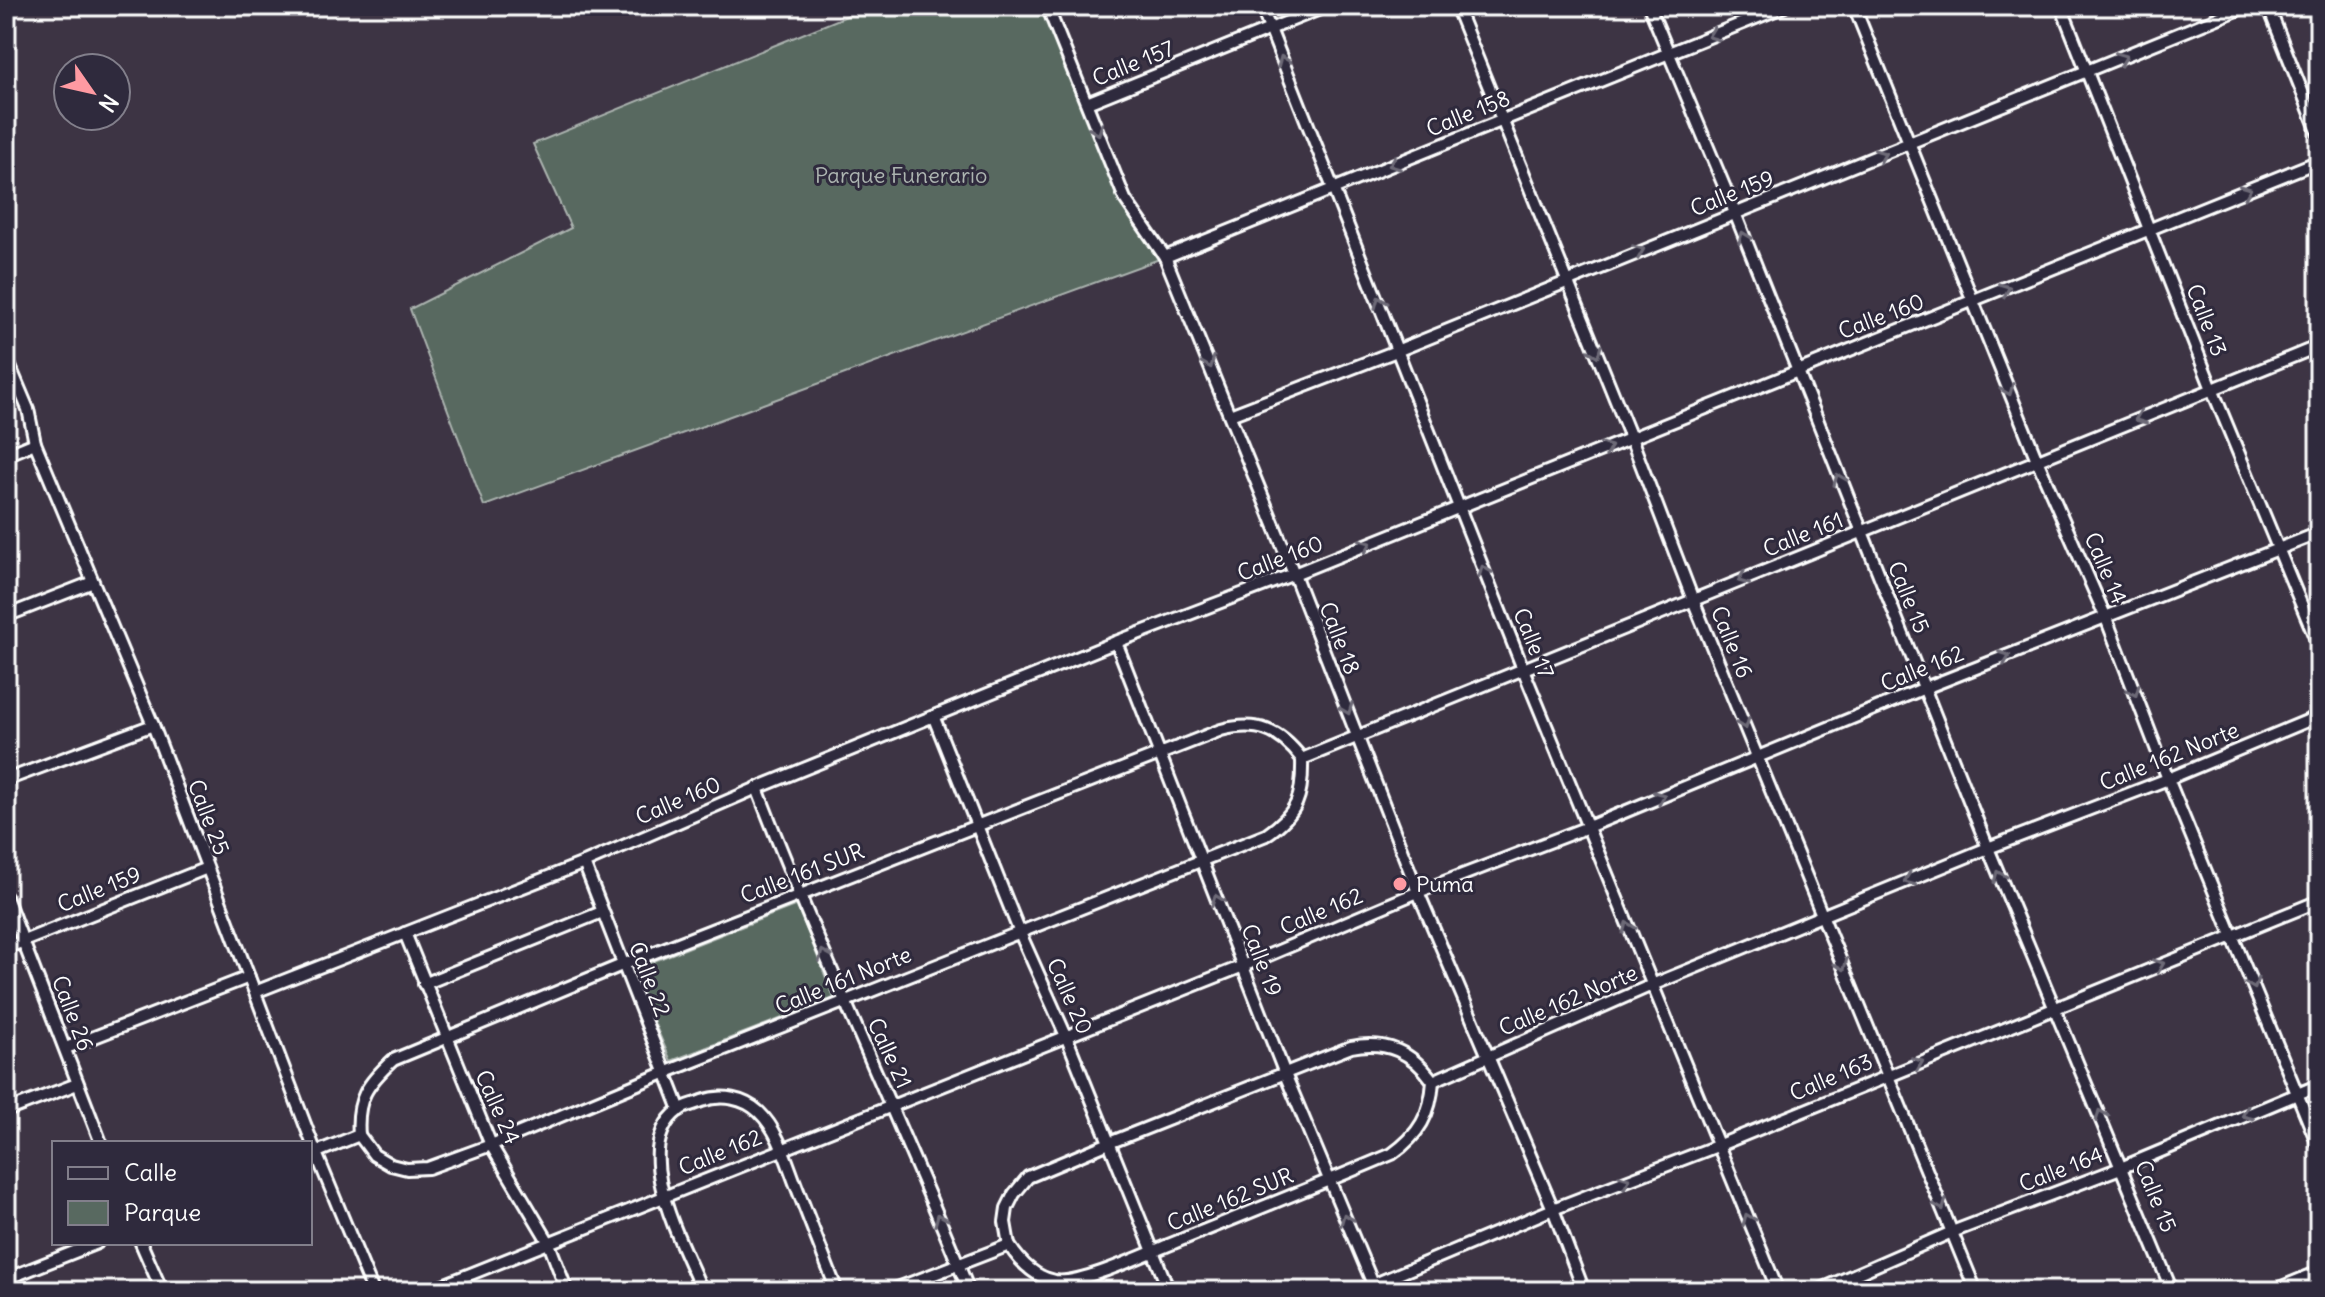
<svg xmlns="http://www.w3.org/2000/svg" width="2325" height="1297" viewBox="0 0 2325 1297" font-family="Delius,sans-serif">
<style>
.green{fill:#586960;stroke:#acb4b0;stroke-width:2}
.lines{fill:none;stroke-linecap:round;stroke-linejoin:round}
.minor-casing{stroke:#fff;stroke-width:16}
.minor{stroke:#2f2a3d;stroke-width:10}
.oneway{stroke:#6d6a77}
.poi-dot{fill:#ff9aa2;stroke:#2f2a3d;stroke-width:3}
.labels{text-anchor:middle;stroke-width:6;stroke-linejoin:round;paint-order:stroke}
.street-label{font-size:22px;fill:#fff;stroke:#2f2a3d}
.park-label{font-size:22px;fill:#acb4b0;stroke:#2f2a3d}
.poi-label{font-size:22px;fill:#fff;stroke:#2f2a3d;text-anchor:start}
</style>
<rect width="100%" height="100%" fill="#3d3444"/>
<filter id="ink" filterUnits="userSpaceOnUse"><feTurbulence type="fractalNoise" baseFrequency=".0125" numOctaves="2"/><feDisplacementMap in="SourceGraphic" scale="16" xChannelSelector="R" yChannelSelector="G"/><feConvolveMatrix kernelMatrix="1 2 1 2 8 2 1 2 1" color-interpolation-filters="sRGB"/></filter>
<g filter="url(#ink)">
<g class="green">
<polygon points="871,6 1045,6 1117,196 1165,257 484,506 410,309 571,228 533,144"/>
<polygon points="797,905 834,998 671,1061 631,970"/>
</g>
<g class="lines">
<defs>
<g id="minor">
<polyline points="1047,6 1125,199 1165,257 1294,574 1418,892 1553,1209 1584,1291"/>
<polyline points="1261,6 1523,669 1778,1291"/>
<polyline points="1456,6 1631,438 1693,600 1976,1291"/>
<polyline points="1649,6 1727,193 1988,848 2172,1291"/>
<polyline points="1854,6 2037,460 2106,618 2168,779 2319,1147"/>
<polyline points="2061,6 2212,389 2319,647"/>
<polyline points="2268,6 2319,134"/>
<polyline points="1087,103 1327,6"/>
<polyline points="1165,257 1785,6"/>
<polyline points="6,357 28,409 35,443 153,725 316,1153 373,1291"/>
<polyline points="1230,415 1399,350 2247,6"/>
<polyline points="6,455 35,443"/>
<polyline points="6,616 93,582"/>
<polyline points="1116,642 1285,1074 1375,1289"/>
<polyline points="934,718 1020,933 1066,1036 1169,1291"/>
<polyline points="1302,759 2319,346"/>
<polyline points="6,780 153,725"/>
<path d="M757,788C822,958 901,1122 969,1291"/>
<polyline points="584,863 680,1110"/>
<polyline points="6,897 101,1143"/>
<polyline points="405,933 491,1145 548,1241 567,1291"/>
<polyline points="6,948 207,868"/>
<polyline points="424,984 602,912"/>
<polyline points="255,992 584,863 757,788 1116,642 1294,574 2319,161"/>
<polyline points="66,1048 249,977"/>
<polyline points="6,1111 77,1084"/>
<path d="M359,1135L374,1155L391,1165L407,1169L428,1168L491,1145L664,1073L1266,835C1298,813 1303,797 1302,759"/>
<path d="M359,1135C356,1099 367,1084 393,1060L622,965L1221,730C1257,721 1279,729 1302,759"/>
<polyline points="312,1154 359,1135"/>
<polyline points="141,1243 162,1291"/>
<path d="M1009,1245C1020,1262 1034,1277 1055,1281C1080,1285 1146,1254 1171,1244C1245,1214 1319,1185 1392,1154C1419,1135 1431,1114 1433,1081"/>
<polyline points="6,1279 97,1243"/>
<polyline points="428,1291 1243,966 1418,892 1588,827 1925,688 2319,533"/>
<path d="M702,1291C684,1246 627,1148 679,1110C685,1106 695,1104 702,1101C722,1094 744,1098 759,1112C779,1131 787,1163 797,1188C810,1222 824,1257 837,1291"/>
<path d="M890,1291L1009,1245L1005,1222L1007,1208L1014,1194L1028,1177L1109,1143L1351,1047C1387,1040 1412,1052 1433,1081L1652,985L1988,848L2168,779L2319,716"/>
<polyline points="1358,1291 1553,1209 1717,1146 2319,901"/>
<polyline points="1817,1291 1952,1232 2123,1167 2319,1085"/>
<polyline points="2272,1291 2319,1272"/>
</g>
</defs>
<use href="#minor" class="minor-casing"/>
<use href="#minor" class="minor"/>
</g>
<defs><path id="oneway-chevron" d="M-2-3.5L2.5 0L-2 3.5" fill="none" stroke-width="1.6" stroke-linecap="round" stroke-linejoin="round" transform="scale(2)"/></defs>
<g class="oneway">
<use href="#oneway-chevron" transform="translate(1713 35) rotate(159)"/>
<use href="#oneway-chevron" transform="translate(2122 58) rotate(-22)"/>
<use href="#oneway-chevron" transform="translate(1283 61) rotate(-112)"/>
<use href="#oneway-chevron" transform="translate(1097 130) rotate(70)"/>
<use href="#oneway-chevron" transform="translate(1881 155) rotate(-22)"/>
<use href="#oneway-chevron" transform="translate(1394 164) rotate(159)"/>
<use href="#oneway-chevron" transform="translate(2246 191) rotate(-22)"/>
<use href="#oneway-chevron" transform="translate(1744 237) rotate(-111)"/>
<use href="#oneway-chevron" transform="translate(1639 251) rotate(-22)"/>
<use href="#oneway-chevron" transform="translate(2005 289) rotate(-22)"/>
<use href="#oneway-chevron" transform="translate(1380 302) rotate(-112)"/>
<use href="#oneway-chevron" transform="translate(1596 352) rotate(68)"/>
<use href="#oneway-chevron" transform="translate(1209 363) rotate(68)"/>
<use href="#oneway-chevron" transform="translate(2008 390) rotate(68)"/>
<use href="#oneway-chevron" transform="translate(2140 418) rotate(158)"/>
<use href="#oneway-chevron" transform="translate(1607 448) rotate(-22)"/>
<use href="#oneway-chevron" transform="translate(1839 479) rotate(-112)"/>
<use href="#oneway-chevron" transform="translate(1366 545) rotate(-22)"/>
<use href="#oneway-chevron" transform="translate(1484 571) rotate(-111)"/>
<use href="#oneway-chevron" transform="translate(1743 579) rotate(158)"/>
<use href="#oneway-chevron" transform="translate(2005 657) rotate(-21)"/>
<use href="#oneway-chevron" transform="translate(2134 691) rotate(69)"/>
<use href="#oneway-chevron" transform="translate(1347 709) rotate(69)"/>
<use href="#oneway-chevron" transform="translate(1744 724) rotate(68)"/>
<use href="#oneway-chevron" transform="translate(1660 797) rotate(-23)"/>
<use href="#oneway-chevron" transform="translate(1999 876) rotate(-113)"/>
<use href="#oneway-chevron" transform="translate(1909 880) rotate(157)"/>
<use href="#oneway-chevron" transform="translate(1217 900) rotate(-111)"/>
<use href="#oneway-chevron" transform="translate(1628 927) rotate(-112)"/>
<use href="#oneway-chevron" transform="translate(824 955) rotate(-113)"/>
<use href="#oneway-chevron" transform="translate(1842 965) rotate(67)"/>
<use href="#oneway-chevron" transform="translate(2159 965) rotate(-22)"/>
<use href="#oneway-chevron" transform="translate(2253 984) rotate(68)"/>
<use href="#oneway-chevron" transform="translate(1918 1063) rotate(-22)"/>
<use href="#oneway-chevron" transform="translate(2247 1114) rotate(157)"/>
<use href="#oneway-chevron" transform="translate(2101 1115) rotate(-113)"/>
<use href="#oneway-chevron" transform="translate(1625 1181) rotate(-21)"/>
<use href="#oneway-chevron" transform="translate(1941 1205) rotate(68)"/>
<use href="#oneway-chevron" transform="translate(940 1219) rotate(-113)"/>
<use href="#oneway-chevron" transform="translate(1346 1219) rotate(-112)"/>
<use href="#oneway-chevron" transform="translate(1748 1219) rotate(-113)"/>
</g>
</g>
<circle class="poi-dot" cx="1400" cy="884" r="8"/>
<g class="labels">
<g class="street-label">
<text transform="translate(1133 63) rotate(-22)" y="8">Calle 157</text>
<text transform="translate(1468 113) rotate(-22)" y="8">Calle 158</text>
<text transform="translate(1732 193) rotate(-22)" y="8">Calle 159</text>
<text transform="translate(1881 316) rotate(-21)" y="8">Calle 160</text>
<text transform="translate(2207 320) rotate(69)" y="8">Calle 13</text>
<text transform="translate(1803 534) rotate(-22)" y="8">Calle 161</text>
<text transform="translate(1280 558) rotate(-21)" y="8">Calle 160</text>
<text transform="translate(2106 568) rotate(67)" y="8">Calle 14</text>
<text transform="translate(1909 597) rotate(68)" y="8">Calle 15</text>
<text transform="translate(1340 638) rotate(69)" y="8">Calle 18</text>
<text transform="translate(1732 642) rotate(68)" y="8">Calle 16</text>
<text transform="translate(1534 643) rotate(68)" y="8">Calle 17</text>
<text transform="translate(1922 668) rotate(-22)" y="8">Calle 162</text>
<text transform="translate(2169 756) rotate(-22)" y="8">Calle 162 Norte</text>
<text transform="translate(678 800) rotate(-23)" y="8">Calle 160</text>
<text transform="translate(209 817) rotate(69)" y="8">Calle 25</text>
<text transform="translate(802 873) rotate(-21)" y="8">Calle 161 SUR</text>
<text transform="translate(99 889) rotate(-22)" y="8">Calle 159</text>
<text transform="translate(1321 911) rotate(-23)" y="8">Calle 162</text>
<text transform="translate(1262 960) rotate(69)" y="8">Calle 19</text>
<text transform="translate(650 979) rotate(69)" y="8">Calle 22</text>
<text transform="translate(843 980) rotate(-22)" y="8">Calle 161 Norte</text>
<text transform="translate(1070 996) rotate(66)" y="8">Calle 20</text>
<text transform="translate(1568 1000) rotate(-23)" y="8">Calle 162 Norte</text>
<text transform="translate(73 1013) rotate(69)" y="8">Calle 26</text>
<text transform="translate(890 1053) rotate(65)" y="8">Calle 21</text>
<text transform="translate(1831 1077) rotate(-23)" y="8">Calle 163</text>
<text transform="translate(498 1107) rotate(66)" y="8">Calle 24</text>
<text transform="translate(720 1152) rotate(-22)" y="8">Calle 162</text>
<text transform="translate(2061 1169) rotate(-21)" y="8">Calle 164</text>
<text transform="translate(2156 1196) rotate(68)" y="8">Calle 15</text>
<text transform="translate(1230 1199) rotate(-22)" y="8">Calle 162 SUR</text>
</g>
<g class="park-label">
<text x="901" y="183">Parque Funerario</text>
</g>
<g class="poi-label">
<text x="1416" y="892">Puma</text>
</g>
</g>
<rect width="2325" height="1297" fill="none" stroke="#2f2a3d" stroke-width="32"/>
<rect x="16" y="16" width="2293" height="1265" fill="none" stroke="#fff" stroke-width="3" filter="url(#ink)"/>
<rect x="52" y="1141" width="260" height="104" fill="#2f2a3d" stroke="#827f8b" stroke-width="2"/>
<rect x="68" y="1167" width="40" height="12" fill="#2f2a3d" stroke="#827f8b" stroke-width="2"/>
<text x="124" y="1181" font-size="24" fill="#ffffff">Calle</text>
<rect x="68" y="1201" width="40" height="24" fill="#586960" stroke="#827f8b" stroke-width="2"/>
<text x="124" y="1221" font-size="24" fill="#ffffff">Parque</text>
<g transform="translate(92 92) rotate(124)"><circle r="38" fill="#2f2a3d" stroke="#827f8b" stroke-width="2"/>
<path d="M0-6L14 30L0 20L-14 30Z" fill="#ff9aa2"/>
<text y="-12" font-size="22" font-weight="bold" text-anchor="middle" fill="#ffffff">N</text>
</g>
</svg>
